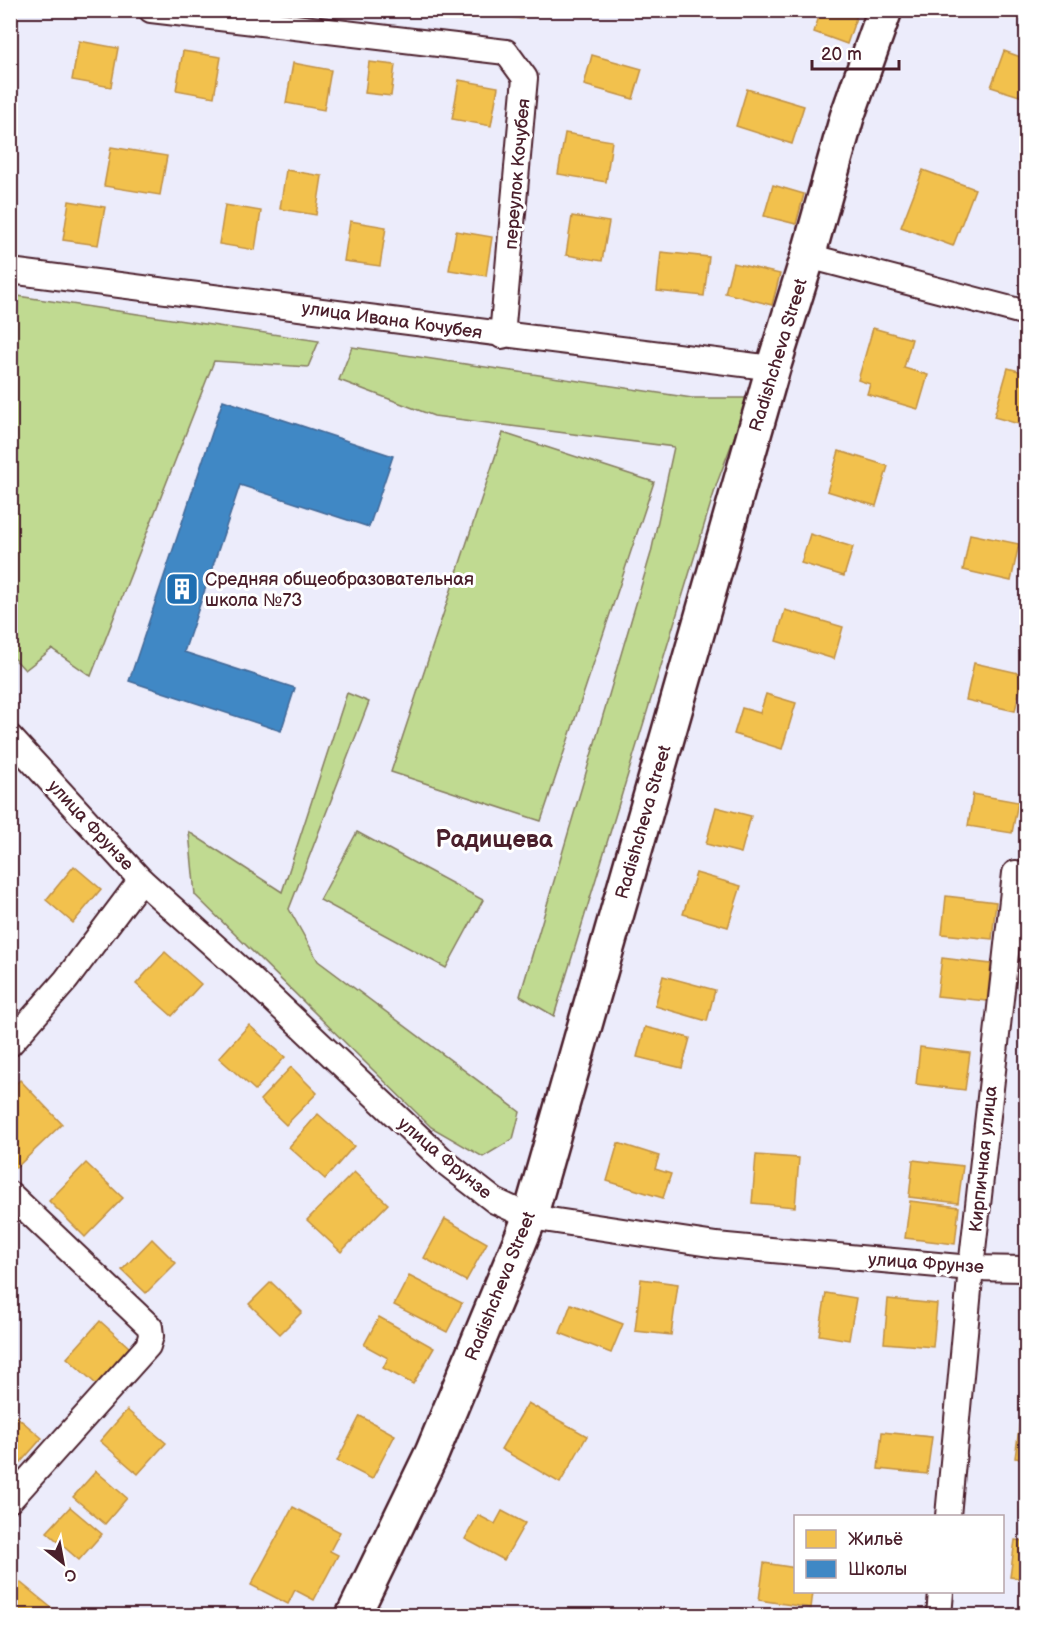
<svg xmlns="http://www.w3.org/2000/svg" width="1037" height="1626" viewBox="0 0 1037 1626" font-family="'Balsamiq Sans',sans-serif">
<style>
.green{fill:#c0da91;stroke:#857c5e;stroke-width:1.5}
.homes{fill:#f2c14e;stroke:#c09044;stroke-width:1.5}
.schools{fill:#3f88c5;stroke:#426897;stroke-width:1.5}
.lines{fill:none;stroke-linecap:round;stroke-linejoin:round}
.street-casing{stroke:#4a1f2b;stroke-width:28}
.secondary-casing{stroke:#4a1f2b;stroke-width:38}
.street{stroke:#fff;stroke-width:24}
.secondary{stroke:#fff;stroke-width:33}
.labels{text-anchor:middle;stroke-width:6;stroke-linejoin:round;paint-order:stroke}
.street-label{font-size:18px;fill:#4a1f2b;stroke:#fff}
.poi-label{font-size:18px;fill:#4a1f2b;stroke:#fff;text-anchor:start}
.district-label{font-size:24px;font-weight:bold;fill:#4a1f2b;stroke:#fff}
</style>
<rect width="100%" height="100%" fill="#ececfb"/>
<filter id="ink" filterUnits="userSpaceOnUse"><feTurbulence type="fractalNoise" baseFrequency=".0167" numOctaves="2"/><feDisplacementMap in="SourceGraphic" scale="12" xChannelSelector="R" yChannelSelector="G"/><feConvolveMatrix kernelMatrix="1 2 1 2 8 2 1 2 1" color-interpolation-filters="sRGB"/></filter>
<g filter="url(#ink)">
<g class="green">
<polygon points="11,295 319,341 308,367 214,361 91,676 52,649 25,670 11,655"/>
<polygon points="352,347 692,398 749,398 717,483 554,1016 520,996 651,553 674,447 434,416 339,380"/>
<polygon points="503,433 654,482 541,821 391,772"/>
<polygon points="347,693 369,702 289,909 318,961 520,1112 513,1139 483,1157 431,1127 195,895 189,832 282,892"/>
<polygon points="357,832 483,900 446,968 320,900"/>
</g>
<g class="homes">
<polygon points="484,10 524,10 522,19 483,13"/>
<polygon points="821,10 858,12 847,44 814,32"/>
<polygon points="79,41 118,48 111,87 72,80"/>
<polygon points="183,51 221,57 214,97 176,90"/>
<polygon points="1004,51 1026,59 1026,98 991,87"/>
<polygon points="592,55 642,69 633,99 584,85"/>
<polygon points="369,62 395,65 391,96 365,93"/>
<polygon points="293,63 331,70 324,110 286,103"/>
<polygon points="459,80 498,87 491,126 452,119"/>
<polygon points="747,89 804,106 792,144 736,126"/>
<polygon points="565,133 612,141 606,182 558,174"/>
<polygon points="111,147 167,156 160,195 104,186"/>
<polygon points="286,170 322,176 316,215 280,209"/>
<polygon points="923,170 975,189 953,246 901,227"/>
<polygon points="773,185 804,194 796,224 764,216"/>
<polygon points="69,201 105,207 98,245 63,240"/>
<polygon points="225,205 261,211 255,250 219,244"/>
<polygon points="572,216 609,222 602,261 566,255"/>
<polygon points="350,221 386,227 380,266 344,261"/>
<polygon points="456,231 492,237 486,276 449,270"/>
<polygon points="661,252 709,257 704,296 657,291"/>
<polygon points="733,263 780,274 772,305 725,293"/>
<polygon points="873,328 912,339 904,368 928,375 918,409 867,394 870,384 858,380"/>
<polygon points="1008,368 1026,373 1026,426 994,417"/>
<polygon points="839,451 888,466 876,506 827,491"/>
<polygon points="810,534 853,547 844,576 801,563"/>
<polygon points="970,534 1019,544 1011,581 963,570"/>
<polygon points="785,610 843,627 834,659 776,641"/>
<polygon points="974,663 1023,674 1015,711 966,700"/>
<polygon points="766,694 796,703 782,749 734,734 742,708 760,713"/>
<polygon points="973,794 1018,802 1012,833 968,826"/>
<polygon points="716,807 751,816 741,853 706,844"/>
<polygon points="74,866 101,889 73,923 46,900"/>
<polygon points="696,873 741,886 728,927 683,914"/>
<polygon points="946,896 996,902 992,939 942,934"/>
<polygon points="165,952 201,984 172,1016 136,984"/>
<polygon points="942,958 991,964 987,1001 937,996"/>
<polygon points="663,976 715,990 707,1021 655,1006"/>
<polygon points="249,1025 285,1057 255,1090 219,1058"/>
<polygon points="645,1027 690,1038 682,1068 637,1057"/>
<polygon points="920,1047 970,1053 965,1090 916,1084"/>
<polygon points="291,1067 317,1093 286,1125 260,1100"/>
<polygon points="20,1080 62,1124 16,1168 10,1163 10,1089"/>
<polygon points="318,1114 354,1146 325,1179 289,1147"/>
<polygon points="618,1143 659,1156 655,1169 671,1174 663,1198 607,1181"/>
<polygon points="756,1155 799,1158 795,1207 752,1203"/>
<polygon points="913,1160 963,1166 958,1203 909,1197"/>
<polygon points="86,1163 123,1198 85,1237 49,1201"/>
<polygon points="354,1172 388,1204 341,1252 307,1220"/>
<polygon points="910,1201 959,1207 955,1244 905,1238"/>
<polygon points="445,1219 487,1243 466,1281 424,1258"/>
<polygon points="152,1239 176,1263 146,1293 122,1270"/>
<polygon points="409,1276 462,1303 447,1332 394,1305"/>
<polygon points="641,1279 678,1284 671,1335 635,1331"/>
<polygon points="271,1282 302,1312 280,1334 249,1304"/>
<polygon points="826,1293 856,1298 849,1340 819,1335"/>
<polygon points="888,1299 937,1304 933,1347 884,1343"/>
<polygon points="571,1304 623,1324 611,1353 560,1333"/>
<polygon points="379,1317 434,1348 413,1384 383,1368 388,1358 364,1345"/>
<polygon points="100,1321 130,1348 96,1384 67,1358"/>
<polygon points="528,1403 587,1436 560,1483 501,1449"/>
<polygon points="127,1410 166,1443 138,1474 100,1441"/>
<polygon points="10,1411 42,1438 20,1463 10,1455"/>
<polygon points="360,1416 395,1435 372,1479 337,1461"/>
<polygon points="1020,1421 1026,1421 1026,1459 1015,1458"/>
<polygon points="882,1432 932,1437 927,1474 878,1469"/>
<polygon points="96,1471 127,1498 105,1524 73,1497"/>
<polygon points="70,1507 102,1534 79,1560 47,1532"/>
<polygon points="293,1507 340,1532 330,1551 338,1555 314,1600 295,1590 288,1604 251,1585"/>
<polygon points="502,1511 525,1523 504,1560 465,1539 478,1515 495,1524"/>
<polygon points="1015,1540 1026,1541 1026,1579 1010,1577"/>
<polygon points="764,1563 796,1568 796,1592 813,1592 811,1608 759,1600"/>
<polygon points="10,1574 59,1614 57,1616 14,1616 10,1613"/>
</g>
<polygon class="schools" points="223,400 393,456 369,527 240,485 184,652 295,688 281,731 129,681"/>
<g class="lines">
<defs>
<g id="street">
<polyline points="151,10 506,52 525,78 502,336"/>
<polyline points="808,256 1026,313"/>
<path d="M10,271C265,302 518,338 773,368"/>
<polyline points="10,737 141,880 248,976 446,1163 495,1201 530,1217 716,1245 971,1268 1026,1269"/>
<polyline points="10,1044 66,980 141,880"/>
<polyline points="10,1194 150,1327 151,1336 148,1346 10,1500"/>
<polyline points="948,1516 971,1268 1015,873"/>
<polyline points="939,1616 941,1592"/>
</g>
<polyline id="secondary" points="353,1616 432,1453 530,1217 773,368 808,256 847,117 885,10"/>
</defs>
<use href="#street" class="street-casing"/>
<use href="#secondary" class="secondary-casing"/>
<use href="#street" class="street"/>
<use href="#secondary" class="secondary"/>
</g>
</g>
<defs>
<symbol id="building-square" viewBox="-11 -11 22 22"><rect x="-9" y="-9" width="18" height="18" rx="4" fill="#1f6fb2" stroke="#fff"/><path d="M-4-6H4V6H1V3H-1V6H-4ZM-2.5-4.3h1.7v1.8h-1.7ZM.8-4.3h1.7v1.8H.8ZM-2.5-1h1.7V.8h-1.7ZM.8-1h1.7V.8H.8Z" fill="#fff"/></symbol>
</defs>
<g fill-rule="evenodd">
<use href="#building-square" x="163" y="570" width="38" height="38"/>
</g>
<g class="labels">
<g class="street-label">
<text transform="translate(517 174) rotate(-85)" y="6">переулок Кочубея</text>
<text transform="translate(392 320) rotate(8)" y="6">улица Ивана Кочубея</text>
<text transform="translate(778 355) rotate(-73)" y="6">Radishcheva Street</text>
<text transform="translate(643 822) rotate(-74)" y="6">Radishcheva Street</text>
<text transform="translate(91 825) rotate(47)" y="6">улица Фрунзе</text>
<text transform="translate(445 1158) rotate(40)" y="6">улица Фрунзе</text>
<text transform="translate(983 1159) rotate(-84)" y="6">Кирпичная улица</text>
<text transform="translate(926 1263) rotate(4)" y="6">улица Фрунзе</text>
<text transform="translate(500 1286) rotate(-68)" y="6">Radishcheva Street</text>
</g>
<g class="poi-label">
<text x="205" y="585">Средняя общеобразовательная<tspan x="205" dy="21">школа №73</tspan></text>
</g>
<g class="district-label">
<text x="494" y="847">Радищева</text>
</g>
</g>
<rect width="1037" height="1626" fill="none" stroke="#fff" stroke-width="36"/>
<rect x="18" y="18" width="1001" height="1590" fill="none" stroke="#4a1f2b" stroke-width="2" filter="url(#ink)"/>
<rect x="794" y="1515" width="210" height="78" fill="#ffffff" stroke="#b7a5aa" stroke-width="1.5"/>
<rect x="806" y="1530" width="30" height="18" fill="#f2c14e" stroke="#b7a5aa" stroke-width="1.5"/>
<text x="848" y="1545" font-size="18" fill="#4a1f2b">Жильё</text>
<rect x="806" y="1560" width="30" height="18" fill="#3f88c5" stroke="#b7a5aa" stroke-width="1.5"/>
<text x="848" y="1575" font-size="18" fill="#4a1f2b">Школы</text>
<g transform="translate(63 1563) rotate(149)" stroke="#ffffff" stroke-width="4.5" paint-order="stroke">
<path d="M0-4.5L10 22L0 15L-10 22Z" fill="#4a1f2b"/>
<text y="-9" font-size="16" font-weight="bold" text-anchor="middle" fill="#4a1f2b">С</text>
</g>
<path d="M812 60v9h87v-9" fill="none" stroke="#4a1f2b" stroke-width="3"/>
<text x="821" y="60" font-size="18" fill="#4a1f2b" stroke="#ffffff" stroke-width="4.5" paint-order="stroke">20 m</text>
</svg>
